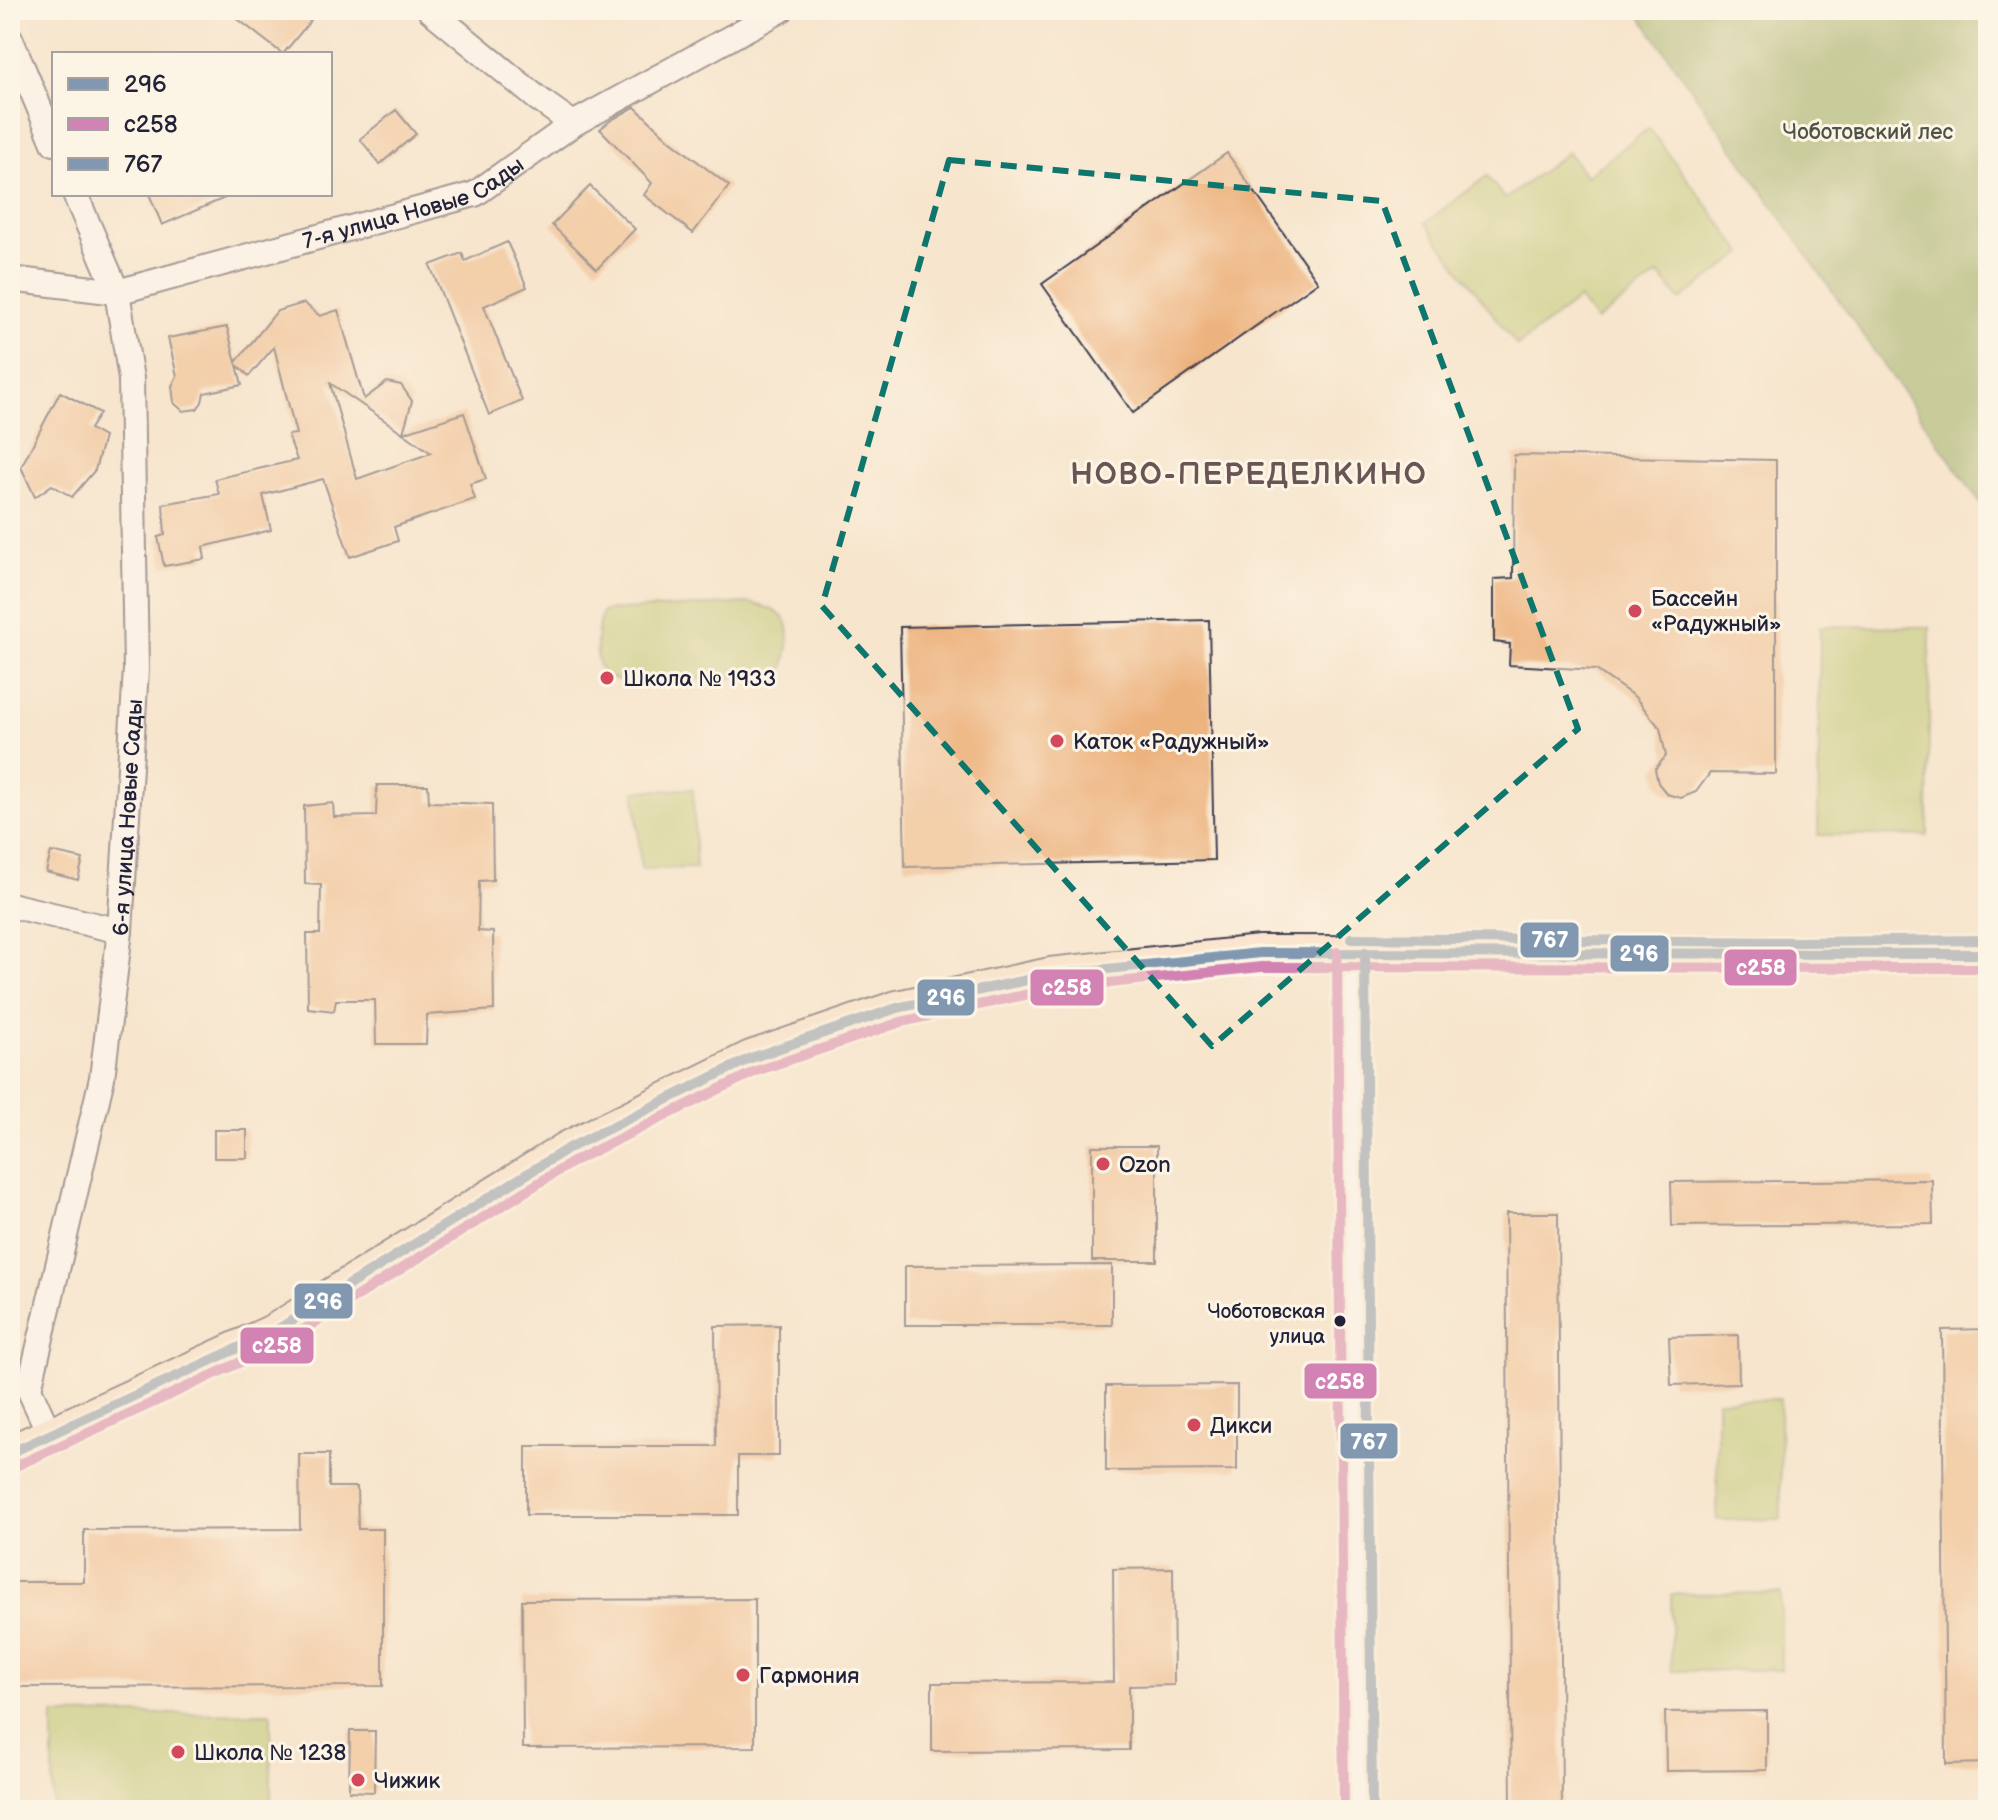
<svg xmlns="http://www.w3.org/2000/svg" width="1998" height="1820" viewBox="0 0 1998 1820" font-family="'Balsamiq Sans',sans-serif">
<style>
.green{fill:#b3c568;stroke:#6a7452;stroke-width:2}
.forest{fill:#8eaa5c;stroke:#58664c;stroke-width:2}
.building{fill:#edb37f;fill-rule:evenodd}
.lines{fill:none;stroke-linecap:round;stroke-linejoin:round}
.minor-casing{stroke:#423f51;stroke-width:28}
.tertiary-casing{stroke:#423f51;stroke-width:34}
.secondary-casing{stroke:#423f51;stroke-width:38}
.minor{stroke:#fff;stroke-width:24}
.tertiary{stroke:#fff;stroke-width:30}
.secondary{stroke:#fbe5cf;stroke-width:34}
.bus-1-casing{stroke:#fcf5e5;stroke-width:16}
.bus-2-casing{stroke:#fcf5e5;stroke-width:16}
.bus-3-casing{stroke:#fcf5e5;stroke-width:16}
.bus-1{stroke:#8298b1;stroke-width:10}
.bus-2{stroke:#d382b4;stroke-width:10}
.bus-3{stroke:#8298b1;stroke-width:10}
.marked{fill:none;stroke:#0f766e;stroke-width:6;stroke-dasharray:16 10;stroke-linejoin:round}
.poi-dot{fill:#d1495b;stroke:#fcf5e5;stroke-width:3}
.bus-dot{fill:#22223b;stroke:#fcf5e5;stroke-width:3}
.labels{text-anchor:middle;stroke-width:6;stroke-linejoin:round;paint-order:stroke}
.bus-label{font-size:20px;fill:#22223b;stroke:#fcf5e5;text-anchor:end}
.park-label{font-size:22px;fill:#4e5348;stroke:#fcf5e5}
.street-label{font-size:22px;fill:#22223b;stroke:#fcf5e5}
.poi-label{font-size:22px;fill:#22223b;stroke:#fcf5e5;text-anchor:start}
.district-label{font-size:30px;font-weight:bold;letter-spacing:2px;fill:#695553;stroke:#fcf5e5}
.line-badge{stroke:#fcf5e5;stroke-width:3}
.badge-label{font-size:22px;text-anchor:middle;font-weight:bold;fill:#fff}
</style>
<rect width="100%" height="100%" fill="#fcf5e5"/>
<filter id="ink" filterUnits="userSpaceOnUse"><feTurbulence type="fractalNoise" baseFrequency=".0125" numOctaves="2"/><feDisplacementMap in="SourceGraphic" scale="16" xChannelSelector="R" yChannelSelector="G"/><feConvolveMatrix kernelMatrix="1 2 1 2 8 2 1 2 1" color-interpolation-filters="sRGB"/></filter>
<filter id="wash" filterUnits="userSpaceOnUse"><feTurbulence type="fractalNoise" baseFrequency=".006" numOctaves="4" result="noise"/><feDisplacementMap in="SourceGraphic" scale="32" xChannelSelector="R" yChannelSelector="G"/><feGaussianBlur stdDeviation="1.8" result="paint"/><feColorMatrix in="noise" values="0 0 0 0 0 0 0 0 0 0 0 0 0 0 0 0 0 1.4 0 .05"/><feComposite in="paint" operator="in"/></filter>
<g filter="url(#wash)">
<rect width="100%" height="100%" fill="#f7e5cd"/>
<g class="green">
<polygon points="1649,128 1743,253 1680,300 1659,274 1596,321 1579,299 1517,346 1425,223 1487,176 1505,199 1568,152 1586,176"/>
<path d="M749,603C797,612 792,630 783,671L772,676L623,682C617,680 609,677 604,674C593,665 596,622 604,611Z"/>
<polygon points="1820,626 1930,627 1928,836 1818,835"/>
<polygon points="693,789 696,868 641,869 635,791"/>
<polygon points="1780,1399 1781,1519 1717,1520 1717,1400"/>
<polygon points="1781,1593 1781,1670 1671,1671 1671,1594"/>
<polygon points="271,1713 271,1810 53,1810 53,1715"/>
</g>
<polygon class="forest" points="1636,10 1988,10 1988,514"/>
<g id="blocks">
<g class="building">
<polygon points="226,10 298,10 311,20 283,54"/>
<polygon points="635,107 671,141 729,186 693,233 644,195 652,183 600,129 610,121"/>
<polygon points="396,110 416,134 380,164 360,139"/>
<polygon points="1227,153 1318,282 1133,413 1042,284"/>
<polygon points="590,186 635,229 597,269 552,225"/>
<polygon points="149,194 234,194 162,225"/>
<polygon points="507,242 527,287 484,306 522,401 489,415 430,265 462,253 465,261"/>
<path d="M304,303L320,316L338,310L364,399L387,382L401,385L412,401L403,433L464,413L486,479L470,484L475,499L394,527L398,541L350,557L323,479L263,495L271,530L203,547L205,559L164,566L158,537L165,535L163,504L219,494L215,479L297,460L288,435L296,434L274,347L249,376L237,365L242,385L204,393L202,402L197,409L183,411L174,403L172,386L177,376L168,338L227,327L236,362L277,311ZM330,383L403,433L431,453L357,479Z"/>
<polygon points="60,392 100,413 90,429 104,437 95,470 72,497 52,485 35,497 21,467"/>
<polygon points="1514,455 1776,460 1776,774 1710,773 1696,792 1681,798 1667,794 1658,783 1655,769 1666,756 1660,728 1635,697 1596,670 1509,665 1510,644 1494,642 1494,579 1513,578"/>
<polygon points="1209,620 1214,860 905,867 900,627"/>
<polygon points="377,785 428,785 429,802 492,804 493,880 479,881 478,931 493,932 494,1010 427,1015 426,1044 376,1044 375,1000 336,1000 334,1011 308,1008 307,934 320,934 321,885 305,884 304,806 333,803 334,817 376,816"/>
<polygon points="51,852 83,859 78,880 46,872"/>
<rect x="214" y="1130" width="33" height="28"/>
<rect x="1092" y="1146" width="65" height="115"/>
<polygon points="1932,1180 1933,1224 1672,1226 1671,1182"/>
<polygon points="1506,1213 1558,1213 1562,1810 1511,1810"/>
<polygon points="1112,1265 1112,1325 905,1325 905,1266"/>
<polygon points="779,1325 779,1456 738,1456 738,1515 526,1515 526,1446 716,1446 715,1326"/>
<polygon points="1988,1329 1988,1763 1946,1764 1942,1330"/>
<polygon points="1738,1335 1739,1383 1671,1385 1669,1337"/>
<polygon points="1237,1385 1237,1470 1106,1471 1106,1386"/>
<polygon points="299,1454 329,1454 329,1487 357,1487 358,1529 383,1529 383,1686 10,1687 10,1582 84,1582 84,1530 300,1529"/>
<polygon points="1173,1568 1174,1685 1129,1686 1129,1750 932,1751 932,1683 1114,1682 1113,1569"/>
<polygon points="755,1599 755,1747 523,1748 522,1600"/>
<polygon points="1767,1711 1767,1770 1666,1771 1665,1712"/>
<polygon points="350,1731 375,1731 374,1792 349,1791"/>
</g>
</g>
</g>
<g filter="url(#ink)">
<use href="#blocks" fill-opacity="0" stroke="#423f51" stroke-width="2"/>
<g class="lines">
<defs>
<g id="minor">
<polyline points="430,10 537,98 573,124"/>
<polyline points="10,38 54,143"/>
<path id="s1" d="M10,279L117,292L475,194L573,124L781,10"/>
<polyline points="10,905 120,931"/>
<path id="s2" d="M50,1435L29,1389L102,1078L120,931L136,669L131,379L117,292L75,194"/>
</g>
<polyline id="tertiary" points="1351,952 1358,1810"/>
<polyline id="secondary" points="10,1453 275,1331 567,1149 751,1058 897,1008 1050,975 1260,953 1988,954"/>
</defs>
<use href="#minor" class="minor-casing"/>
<use href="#tertiary" class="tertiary-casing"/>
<use href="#secondary" class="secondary-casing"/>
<use href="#minor" class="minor"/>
<use href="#tertiary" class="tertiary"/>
<use href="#secondary" class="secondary"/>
<defs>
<polyline id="bus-1" points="10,1453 275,1331 567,1149 751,1058 897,1008 1050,975 1260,953 1988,954"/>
<g id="bus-2">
<polyline points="1337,952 1344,1810"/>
<polyline points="16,1466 282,1343 574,1161 756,1071 901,1022 1052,989 1261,967 1988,968"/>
</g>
<g id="bus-3">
<polyline points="1351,938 1799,942 1988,940"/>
<polyline points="1365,952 1372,1810"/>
</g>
</defs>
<use href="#bus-1" class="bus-1-casing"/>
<use href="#bus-2" class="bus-2-casing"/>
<use href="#bus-3" class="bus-3-casing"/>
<use href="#bus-1" class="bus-1"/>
<use href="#bus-2" class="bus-2"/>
<use href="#bus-3" class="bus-3"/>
</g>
</g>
<path d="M0 0H1998V1820H0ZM949,160L1382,201L1578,729L1212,1046L822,606Z" fill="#f7e5cd" fill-opacity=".55" fill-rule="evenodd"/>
<path class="marked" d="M949,160L1382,201L1578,729L1212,1046L822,606Z"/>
<g class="poi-dot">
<circle cx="1635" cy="611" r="8"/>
<circle cx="607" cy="678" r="8"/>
<circle cx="1057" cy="741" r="8"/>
<circle cx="1103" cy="1164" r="8"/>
<circle cx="1194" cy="1425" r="8"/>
<circle cx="743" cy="1675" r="8"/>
<circle cx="178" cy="1752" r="8"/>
<circle cx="358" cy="1780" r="8"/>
</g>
<circle class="bus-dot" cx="1340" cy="1321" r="7"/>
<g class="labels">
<g class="bus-label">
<text x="1325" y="1318">Чоботовская<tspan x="1325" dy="25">улица</tspan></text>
</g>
<g class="park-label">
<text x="1868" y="139">Чоботовский лес</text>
</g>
<g class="street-label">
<text dy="8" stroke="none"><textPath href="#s1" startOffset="418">7-я улица Новые Сады</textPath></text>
<text dy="8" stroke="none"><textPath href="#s2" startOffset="632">6-я улица Новые Сады</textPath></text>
</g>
<g class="poi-label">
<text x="1651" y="606">Бассейн<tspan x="1651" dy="25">«Радужный»</tspan></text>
<text x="623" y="686">Школа № 1933</text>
<text x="1073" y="749">Каток «Радужный»</text>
<text x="1119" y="1172">Ozon</text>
<text x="1210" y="1433">Дикси</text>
<text x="759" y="1683">Гармония</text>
<text x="194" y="1760">Школа № 1238</text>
<text x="374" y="1788">Чижик</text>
</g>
<g class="district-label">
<text x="1249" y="484">НОВО-ПЕРЕДЕЛКИНО</text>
</g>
</g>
<g class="line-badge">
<rect x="1519" y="921" width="61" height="38" rx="8" fill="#8298b1"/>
<rect x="1609" y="934" width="61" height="39" rx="8" fill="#8298b1"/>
<rect x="1723" y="948" width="75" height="39" rx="8" fill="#d382b4"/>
<rect x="1029" y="968" width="76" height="39" rx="8" fill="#d382b4"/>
<rect x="916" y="978" width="60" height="39" rx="8" fill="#8298b1"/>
<rect x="293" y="1282" width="61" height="38" rx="8" fill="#8298b1"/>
<rect x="239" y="1326" width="76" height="39" rx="8" fill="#d382b4"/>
<rect x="1303" y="1362" width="75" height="38" rx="8" fill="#d382b4"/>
<rect x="1339" y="1422" width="60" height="38" rx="8" fill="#8298b1"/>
</g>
<g class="badge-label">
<text x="1550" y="947">767</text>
<text x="1639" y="961">296</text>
<text x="1761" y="975">с258</text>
<text x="1067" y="995">с258</text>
<text x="946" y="1005">296</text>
<text x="323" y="1309">296</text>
<text x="277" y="1353">с258</text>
<text x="1340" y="1389">с258</text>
<text x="1369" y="1449">767</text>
</g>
<rect width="1998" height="1820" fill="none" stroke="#fcf5e5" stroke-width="40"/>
<rect x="52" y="52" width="280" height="144" fill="#fcf5e5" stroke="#a5a1a1" stroke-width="2"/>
<rect x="68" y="78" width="40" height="12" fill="#8298b1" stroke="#a5a1a1" stroke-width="2"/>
<text x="124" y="92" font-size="24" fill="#22223b">296</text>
<rect x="68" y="118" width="40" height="12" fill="#d382b4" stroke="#a5a1a1" stroke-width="2"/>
<text x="124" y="132" font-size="24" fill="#22223b">с258</text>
<rect x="68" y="158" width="40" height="12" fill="#8298b1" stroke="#a5a1a1" stroke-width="2"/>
<text x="124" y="172" font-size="24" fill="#22223b">767</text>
</svg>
